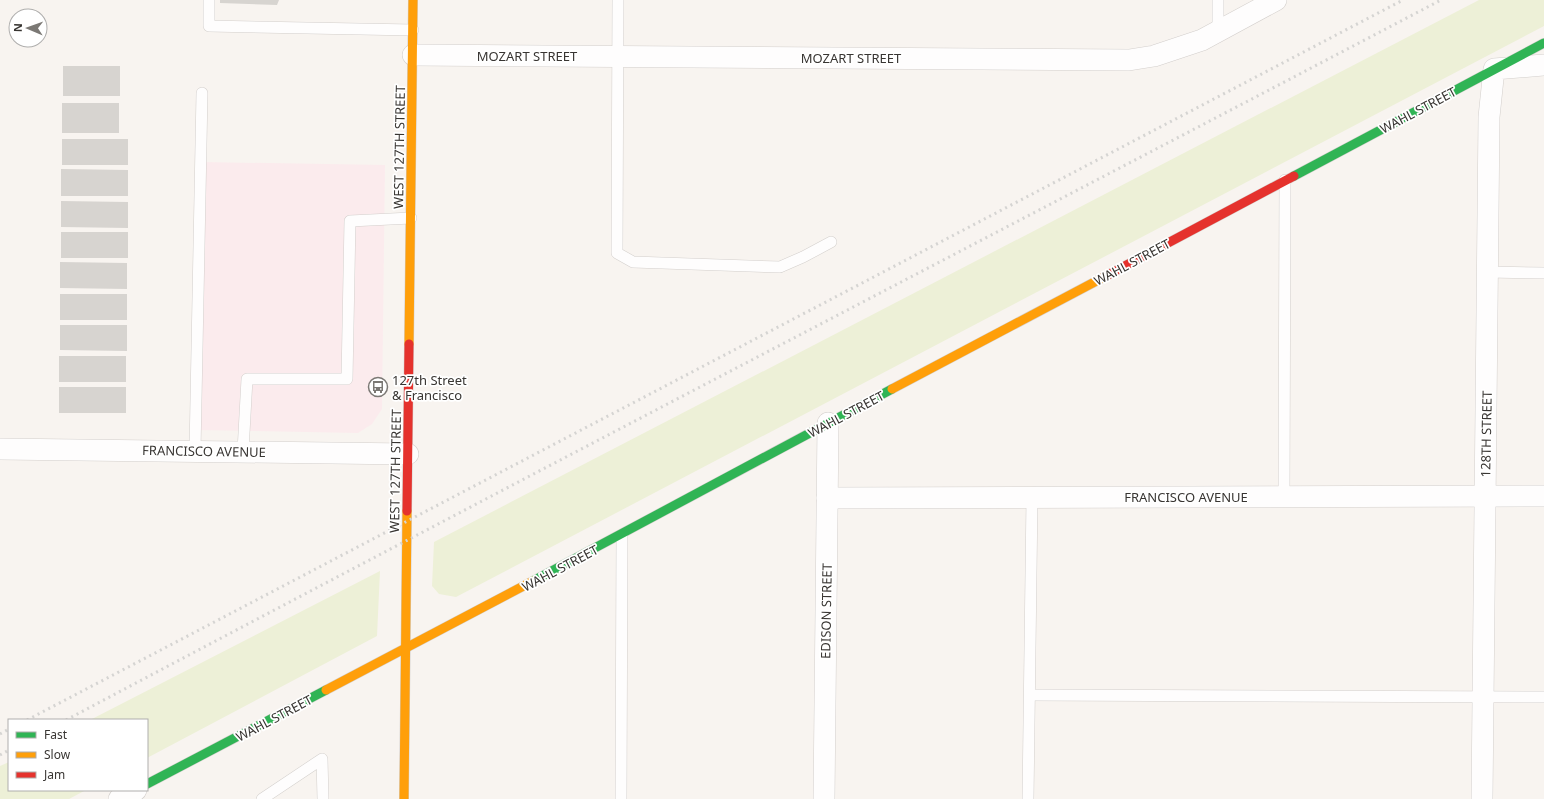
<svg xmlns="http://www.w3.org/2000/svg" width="1544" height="799" viewBox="0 0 1544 799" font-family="'Noto Sans',sans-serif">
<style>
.education{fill:#fbebed}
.green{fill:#edf0d7}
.building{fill:#d7d4d0}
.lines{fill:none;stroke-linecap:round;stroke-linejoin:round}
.lane-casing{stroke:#d3cfcc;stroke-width:12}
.street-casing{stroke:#d3cfcc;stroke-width:22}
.fast-casing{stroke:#d3cfcc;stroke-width:10}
.slow-casing{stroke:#d3cfcc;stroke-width:10}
.jam-casing{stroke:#d3cfcc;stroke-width:10}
.lane{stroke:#fefdfd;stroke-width:11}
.street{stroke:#fefdfd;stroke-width:21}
.fast{stroke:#30b455;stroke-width:9}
.slow{stroke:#ff9f0a;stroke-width:9}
.jam{stroke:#e5322d;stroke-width:9}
.rail{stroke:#d5d4d2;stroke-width:3;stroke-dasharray:2 4;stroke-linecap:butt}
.labels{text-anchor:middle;stroke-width:3.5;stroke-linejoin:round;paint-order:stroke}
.street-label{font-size:13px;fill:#383532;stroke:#fff}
.poi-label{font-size:13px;fill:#383532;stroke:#fff;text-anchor:start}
</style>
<rect width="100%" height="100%" fill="#f8f4f0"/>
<polygon class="education" points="201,162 385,165 382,409 372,424 358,433 196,430"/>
<g class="green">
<polygon points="1479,0 1544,0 1544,26 456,597 439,594 432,586 434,542"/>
<polygon points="380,571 377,636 147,758 147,720 90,720"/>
<polygon points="9,762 9,790 86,790 69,799 0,799 0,766"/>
</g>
<g class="building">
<polygon points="220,0 279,0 277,5 220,3"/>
<rect x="63" y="66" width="57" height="30"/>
<rect x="62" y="103" width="57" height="30"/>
<rect x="62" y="139" width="66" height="26"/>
<polygon points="61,169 128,170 128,196 61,196"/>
<polygon points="61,201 128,202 128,228 61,227"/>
<rect x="61" y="232" width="67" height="26"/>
<polygon points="60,262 127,263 127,289 60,288"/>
<rect x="60" y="294" width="67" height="26"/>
<polygon points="60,325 127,325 127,351 60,350"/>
<rect x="59" y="356" width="67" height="26"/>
<rect x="59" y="387" width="67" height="26"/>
</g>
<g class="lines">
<defs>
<g id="lane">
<polyline points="209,0 209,26 413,30"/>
<polyline points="618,0 617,253 633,262 780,267 803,257 831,242"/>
<polyline points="1218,31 1218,0"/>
<polyline points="1488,272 1544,273"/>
<polyline points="195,451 202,93"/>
<polyline points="243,451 247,379 347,379 350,221 411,218"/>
<polyline points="1284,497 1285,180"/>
<polyline points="1030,695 1544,697"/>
<polyline points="262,799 322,759 323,799"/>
<polyline points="621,799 622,535"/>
<polyline points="1028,799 1032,498"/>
</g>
<g id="street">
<polyline points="413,55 1129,60 1154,56 1202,40 1276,0"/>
<polyline points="0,449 408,454"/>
<polyline points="827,498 1544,496"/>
<polyline points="119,799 136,790"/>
<polyline points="824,799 828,423"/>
<polyline points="1482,799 1489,117 1494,69 1544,65"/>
</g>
<g id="fast">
<polyline points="1294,176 1544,43"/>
<polyline points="533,581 892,389"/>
<polyline points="147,784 326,690"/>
</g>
<g id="slow">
<polyline points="409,344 413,0"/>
<polyline points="892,389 1104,277"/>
<polyline points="326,690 533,581"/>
<polyline points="404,799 407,511"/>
</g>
<g id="jam">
<polyline points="1104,277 1294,176"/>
<polyline points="407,511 409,344"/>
</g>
</defs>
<use href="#lane" class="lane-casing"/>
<use href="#street" class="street-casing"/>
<use href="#fast" class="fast-casing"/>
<use href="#slow" class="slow-casing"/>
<use href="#jam" class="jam-casing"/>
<use href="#lane" class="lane"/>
<use href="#street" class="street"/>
<use href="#fast" class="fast"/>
<use href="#slow" class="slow"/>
<use href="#jam" class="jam"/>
<g class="rail">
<polyline points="27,720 1403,0"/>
<path d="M66,720C523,478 983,240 1441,0"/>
<polyline points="0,734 9,729"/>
<polyline points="0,755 9,750"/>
</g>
</g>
<defs>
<symbol id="bus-ring" viewBox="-11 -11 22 22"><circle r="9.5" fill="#fff" stroke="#7b7874" stroke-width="1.5"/><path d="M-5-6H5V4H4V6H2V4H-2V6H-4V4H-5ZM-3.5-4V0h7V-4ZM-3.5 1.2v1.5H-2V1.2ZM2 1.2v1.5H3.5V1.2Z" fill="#7b7874"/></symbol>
</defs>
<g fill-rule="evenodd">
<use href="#bus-ring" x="367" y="376" width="22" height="22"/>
</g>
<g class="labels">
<g class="street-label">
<text x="527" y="61">MOZART STREET</text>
<text x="851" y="63">MOZART STREET</text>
<text transform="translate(1418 110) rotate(-28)" y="5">WAHL STREET</text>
<text transform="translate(399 147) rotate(-89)" y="5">WEST 127TH STREET</text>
<text transform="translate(1132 262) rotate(-28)" y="5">WAHL STREET</text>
<text transform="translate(846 414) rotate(-28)" y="5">WAHL STREET</text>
<text transform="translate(1486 434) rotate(-89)" y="5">128TH STREET</text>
<text transform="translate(204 451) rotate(1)" y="5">FRANCISCO AVENUE</text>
<text transform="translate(395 471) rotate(-89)" y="5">WEST 127TH STREET</text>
<text x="1186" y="502">FRANCISCO AVENUE</text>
<text transform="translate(560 568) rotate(-28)" y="5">WAHL STREET</text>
<text transform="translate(826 611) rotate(-89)" y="5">EDISON STREET</text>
<text transform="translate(274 718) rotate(-28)" y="5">WAHL STREET</text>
</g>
<g class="poi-label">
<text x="392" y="385">127th Street<tspan x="392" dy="15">&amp; Francisco</tspan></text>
</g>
</g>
<rect x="8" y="719" width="140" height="72" fill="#ffffff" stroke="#afaead"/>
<rect x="16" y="732" width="20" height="6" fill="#30b455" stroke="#afaead"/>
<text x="44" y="739" font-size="12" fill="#383532">Fast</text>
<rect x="16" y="752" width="20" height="6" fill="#ff9f0a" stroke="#afaead"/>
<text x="44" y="759" font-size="12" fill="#383532">Slow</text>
<rect x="16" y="772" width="20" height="6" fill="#e5322d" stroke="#afaead"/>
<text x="44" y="779" font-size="12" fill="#383532">Jam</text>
<g transform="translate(28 28) rotate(272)"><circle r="19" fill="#ffffff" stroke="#afaead"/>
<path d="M0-3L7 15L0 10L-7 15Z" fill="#7b7874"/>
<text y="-6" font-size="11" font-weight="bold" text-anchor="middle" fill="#383532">N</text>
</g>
</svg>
